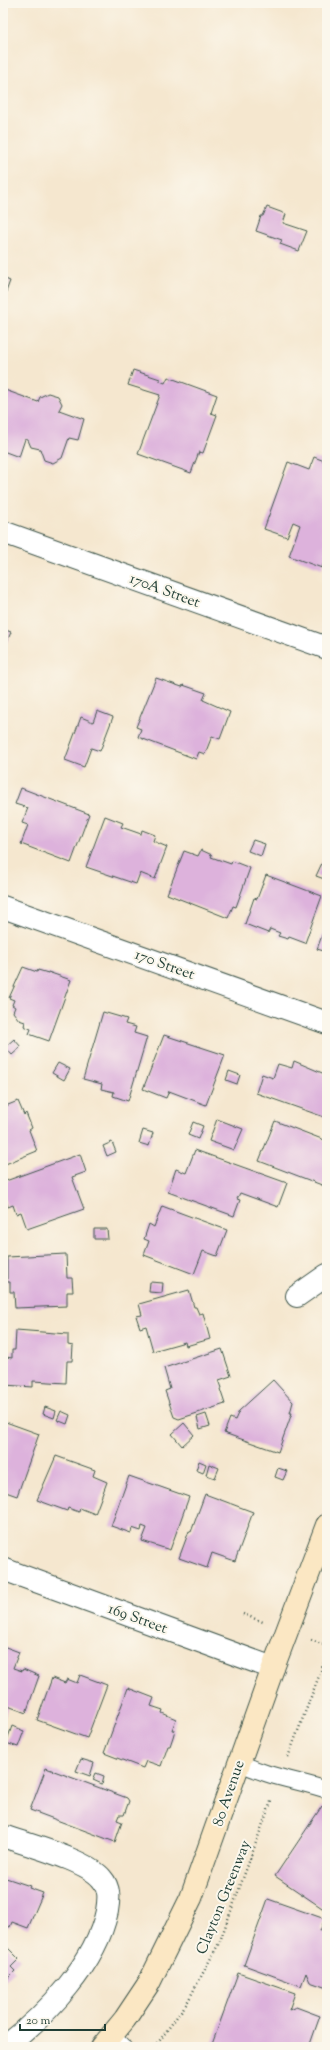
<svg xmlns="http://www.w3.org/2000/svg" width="330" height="2050" viewBox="0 0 330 2050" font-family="'Sorts Mill Goudy',serif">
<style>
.building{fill:#ddb2dc}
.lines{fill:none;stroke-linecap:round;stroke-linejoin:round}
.lane-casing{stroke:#3f564b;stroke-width:18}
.street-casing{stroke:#3f564b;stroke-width:24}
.secondary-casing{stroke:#3f564b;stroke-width:24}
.path{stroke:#3f564b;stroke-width:2.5;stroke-dasharray:1 3;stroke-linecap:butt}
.lane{stroke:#fff;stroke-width:16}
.street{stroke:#fff;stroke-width:22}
.secondary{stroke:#fbe7c3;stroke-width:22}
.labels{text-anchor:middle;stroke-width:4;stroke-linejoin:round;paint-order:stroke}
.street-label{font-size:15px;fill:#1f3d34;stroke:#fbf7ec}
</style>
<rect width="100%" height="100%" fill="#fbf7ec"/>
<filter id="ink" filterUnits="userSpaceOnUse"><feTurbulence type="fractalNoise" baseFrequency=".025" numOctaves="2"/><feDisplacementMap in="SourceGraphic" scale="8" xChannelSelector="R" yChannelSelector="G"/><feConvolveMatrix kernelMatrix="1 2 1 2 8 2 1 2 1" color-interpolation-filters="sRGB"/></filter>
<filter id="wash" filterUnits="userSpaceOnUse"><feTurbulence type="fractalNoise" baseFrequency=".012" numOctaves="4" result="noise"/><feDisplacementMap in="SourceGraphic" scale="16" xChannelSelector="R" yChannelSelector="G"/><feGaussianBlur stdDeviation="0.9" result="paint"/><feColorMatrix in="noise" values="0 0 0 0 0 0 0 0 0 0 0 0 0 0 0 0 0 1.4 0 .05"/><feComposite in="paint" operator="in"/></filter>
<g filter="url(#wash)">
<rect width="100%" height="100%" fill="#f5e7cf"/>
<g id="blocks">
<g class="building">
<polygon points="267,207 286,214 283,223 307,231 299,251 280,244 282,240 256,231 261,216 263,216"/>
<polygon points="3,278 10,281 3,300"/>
<polygon points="133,370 160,379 160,381 165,383 168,377 217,395 211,413 217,415 203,453 199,452 191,473 138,454 160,395 128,385"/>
<polygon points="5,390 38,402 40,397 48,393 58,396 62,404 59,410 84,419 78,440 69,438 62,458 53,463 44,460 40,449 31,447 28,440 25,439 19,457 3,451 3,394"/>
<polygon points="314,457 327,462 327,554 322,568 289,556 300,525 293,522 287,537 264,529 288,462 309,470"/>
<polygon points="3,629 11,632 3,652"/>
<polygon points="156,678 182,687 183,685 206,693 203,700 230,712 220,739 212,736 205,754 199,752 196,759 138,737 141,729 136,727"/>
<polygon points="97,711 113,717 100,751 91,748 84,767 65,760 81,717 93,722"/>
<polygon points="21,788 89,814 71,863 21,844 28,825 22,823 28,808 15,804"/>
<polygon points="105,816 123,823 121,827 141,834 142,830 155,835 153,841 167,847 155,879 140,873 136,884 86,867"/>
<polygon points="253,840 265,844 261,856 248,851"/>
<polygon points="201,850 212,855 211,857 231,864 232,861 250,868 236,907 233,906 228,918 167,894 184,851 198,856"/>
<polygon points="322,863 327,865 327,880 316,876"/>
<polygon points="266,875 322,896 305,943 289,937 288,939 278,936 280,933 270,929 268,933 245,924 254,898 257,899"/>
<polygon points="327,922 327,952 317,949"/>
<polygon points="23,967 37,972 38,970 48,973 48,972 71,980 49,1041 29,1034 31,1029 24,1026 25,1022 19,1020 13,1012 15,1007 12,1005 14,1000 9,998"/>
<polygon points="103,1012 127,1019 125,1024 136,1027 134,1033 147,1037 128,1101 113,1096 114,1092 101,1089 102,1084 83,1079"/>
<polygon points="164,1035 225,1055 206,1105 169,1091 166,1098 143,1089"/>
<polygon points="14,1039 21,1047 12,1055 5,1047"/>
<polygon points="294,1061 327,1075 327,1118 256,1093 262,1074 273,1078 278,1064 292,1068"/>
<polygon points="58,1063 70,1069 64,1080 52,1073"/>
<polygon points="229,1071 240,1075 237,1084 226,1080"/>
<polygon points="18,1101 24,1115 26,1113 32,1128 29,1130 37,1151 3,1165 3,1107"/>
<polygon points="217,1119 243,1129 234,1150 209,1141"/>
<polygon points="275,1121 327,1141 327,1187 259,1161"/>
<polygon points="193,1122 203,1126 198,1139 188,1135"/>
<polygon points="143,1130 153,1133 149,1146 139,1143"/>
<polygon points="112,1142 116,1152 107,1156 103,1146"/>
<polygon points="195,1150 287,1183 278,1207 240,1193 237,1199 240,1200 234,1216 168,1192 176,1169 186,1173"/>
<polygon points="80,1154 86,1172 72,1177 84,1209 27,1229 21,1212 16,1214 13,1205 8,1207 3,1192 3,1182"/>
<polygon points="162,1206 227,1230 217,1256 203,1251 194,1274 144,1255 149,1241 144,1239 149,1224 154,1227"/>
<polygon points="94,1229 107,1229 108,1239 94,1239"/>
<polygon points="66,1254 67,1278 72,1278 73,1292 67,1292 67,1306 15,1308 14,1292 10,1292 10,1282 7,1282 7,1257"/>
<polygon points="150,1282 163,1283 162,1293 149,1292"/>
<polygon points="189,1290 194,1307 196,1307 199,1314 203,1313 210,1339 186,1346 185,1342 153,1351 146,1326 140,1328 136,1316 142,1315 139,1304"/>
<polygon points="16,1330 68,1334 68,1345 73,1346 72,1361 67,1361 66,1383 33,1381 33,1387 5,1385 6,1357 12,1358 12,1350 15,1350"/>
<polygon points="222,1349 231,1376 219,1380 222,1388 220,1389 225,1404 179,1419 174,1417 165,1391 170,1389 164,1368"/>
<polygon points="273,1380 293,1402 290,1413 292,1413 278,1452 224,1433 230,1418 235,1420 239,1411"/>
<polygon points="45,1407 56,1411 54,1418 43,1414"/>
<polygon points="61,1411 70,1415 67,1424 57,1420"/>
<polygon points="206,1414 210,1426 200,1429 197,1417"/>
<polygon points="3,1421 39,1434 17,1496 3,1491"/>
<polygon points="184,1423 194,1435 182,1446 172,1434"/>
<polygon points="56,1456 95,1470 93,1476 107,1482 95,1514 80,1508 79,1512 68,1508 67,1511 37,1500"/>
<polygon points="199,1461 206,1464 203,1473 196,1470"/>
<polygon points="209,1464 219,1468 215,1478 206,1475"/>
<polygon points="278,1468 287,1471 283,1480 275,1477"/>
<polygon points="129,1476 189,1497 170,1550 142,1541 147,1528 142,1526 141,1531 132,1528 131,1533 111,1526"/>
<polygon points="205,1494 253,1512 235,1561 212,1553 207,1568 179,1558 189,1531 191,1532"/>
<polygon points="3,1646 19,1652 13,1668 22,1671 23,1669 39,1676 26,1713 8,1706 5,1716 3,1715"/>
<polygon points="80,1675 107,1685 87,1738 37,1720 52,1678 65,1683 67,1679 77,1683"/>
<polygon points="128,1688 154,1698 151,1706 163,1710 162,1713 176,1719 172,1730 175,1730 173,1737 170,1746 168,1746 161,1766 146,1761 143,1768 104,1753"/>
<polygon points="12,1726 24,1731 18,1747 6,1743"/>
<polygon points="81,1759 94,1763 90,1776 76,1771"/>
<polygon points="46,1768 127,1798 129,1801 124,1815 119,1815 117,1820 122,1822 115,1842 30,1810"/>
<polygon points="96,1773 104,1776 102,1784 93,1780"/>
<polygon points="322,1806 327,1810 327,1907 325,1910 275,1876"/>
<polygon points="3,1877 30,1886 29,1888 43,1893 28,1928 12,1922 10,1927 3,1925"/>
<polygon points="268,1899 325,1919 320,1931 327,1929 327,1988 310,1982 306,1973 301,1986 244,1965"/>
<polygon points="3,1943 19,1959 11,1967 15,1971 3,1983"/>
<polygon points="238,1973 295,1993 289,2010 296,2007 320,2016 309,2047 211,2047"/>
</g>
</g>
</g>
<g filter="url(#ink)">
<use href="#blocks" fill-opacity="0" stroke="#3f564b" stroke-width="1"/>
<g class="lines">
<defs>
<g id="lane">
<path d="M239,1762C267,1777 297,1780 327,1790"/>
<polyline points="112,2036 123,2047"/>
</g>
<g id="street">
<polyline points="3,532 327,648"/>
<polyline points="3,907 327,1023"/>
<polyline points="297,1296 327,1275"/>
<polyline points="3,1569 273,1668"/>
<path d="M3,1836C28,1845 87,1860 102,1879C110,1888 109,1899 107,1911C96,1964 47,2014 5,2047"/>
</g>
<polyline id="secondary" points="102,2047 125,2019 149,1983 191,1898 273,1668 327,1525"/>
</defs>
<use href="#lane" class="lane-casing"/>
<use href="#street" class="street-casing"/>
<use href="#secondary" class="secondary-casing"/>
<g class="path">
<polyline points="243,1614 263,1622"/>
<polyline points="311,1640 327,1646"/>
<polyline points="288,1757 327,1655"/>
<polyline points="155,2047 187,2003 220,1941 272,1799"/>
</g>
<use href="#lane" class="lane"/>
<use href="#street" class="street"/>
<use href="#secondary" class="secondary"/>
</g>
</g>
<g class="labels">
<g class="street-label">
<text transform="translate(165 590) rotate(20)" y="5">170A Street</text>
<text transform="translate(165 964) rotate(20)" y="5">170 Street</text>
<text transform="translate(138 1618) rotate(20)" y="5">169 Street</text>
<text transform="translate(228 1793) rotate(-71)" y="5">80 Avenue</text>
<text transform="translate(223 1897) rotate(-68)" y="5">Clayton Greenway</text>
</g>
</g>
<rect width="330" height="2050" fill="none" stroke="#fbf7ec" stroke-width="16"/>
<path d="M20 2024v6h85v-6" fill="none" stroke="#1f3d34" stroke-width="2"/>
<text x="26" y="2024" font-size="12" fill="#1f3d34" stroke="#fbf7ec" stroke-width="3" paint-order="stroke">20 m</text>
</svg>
